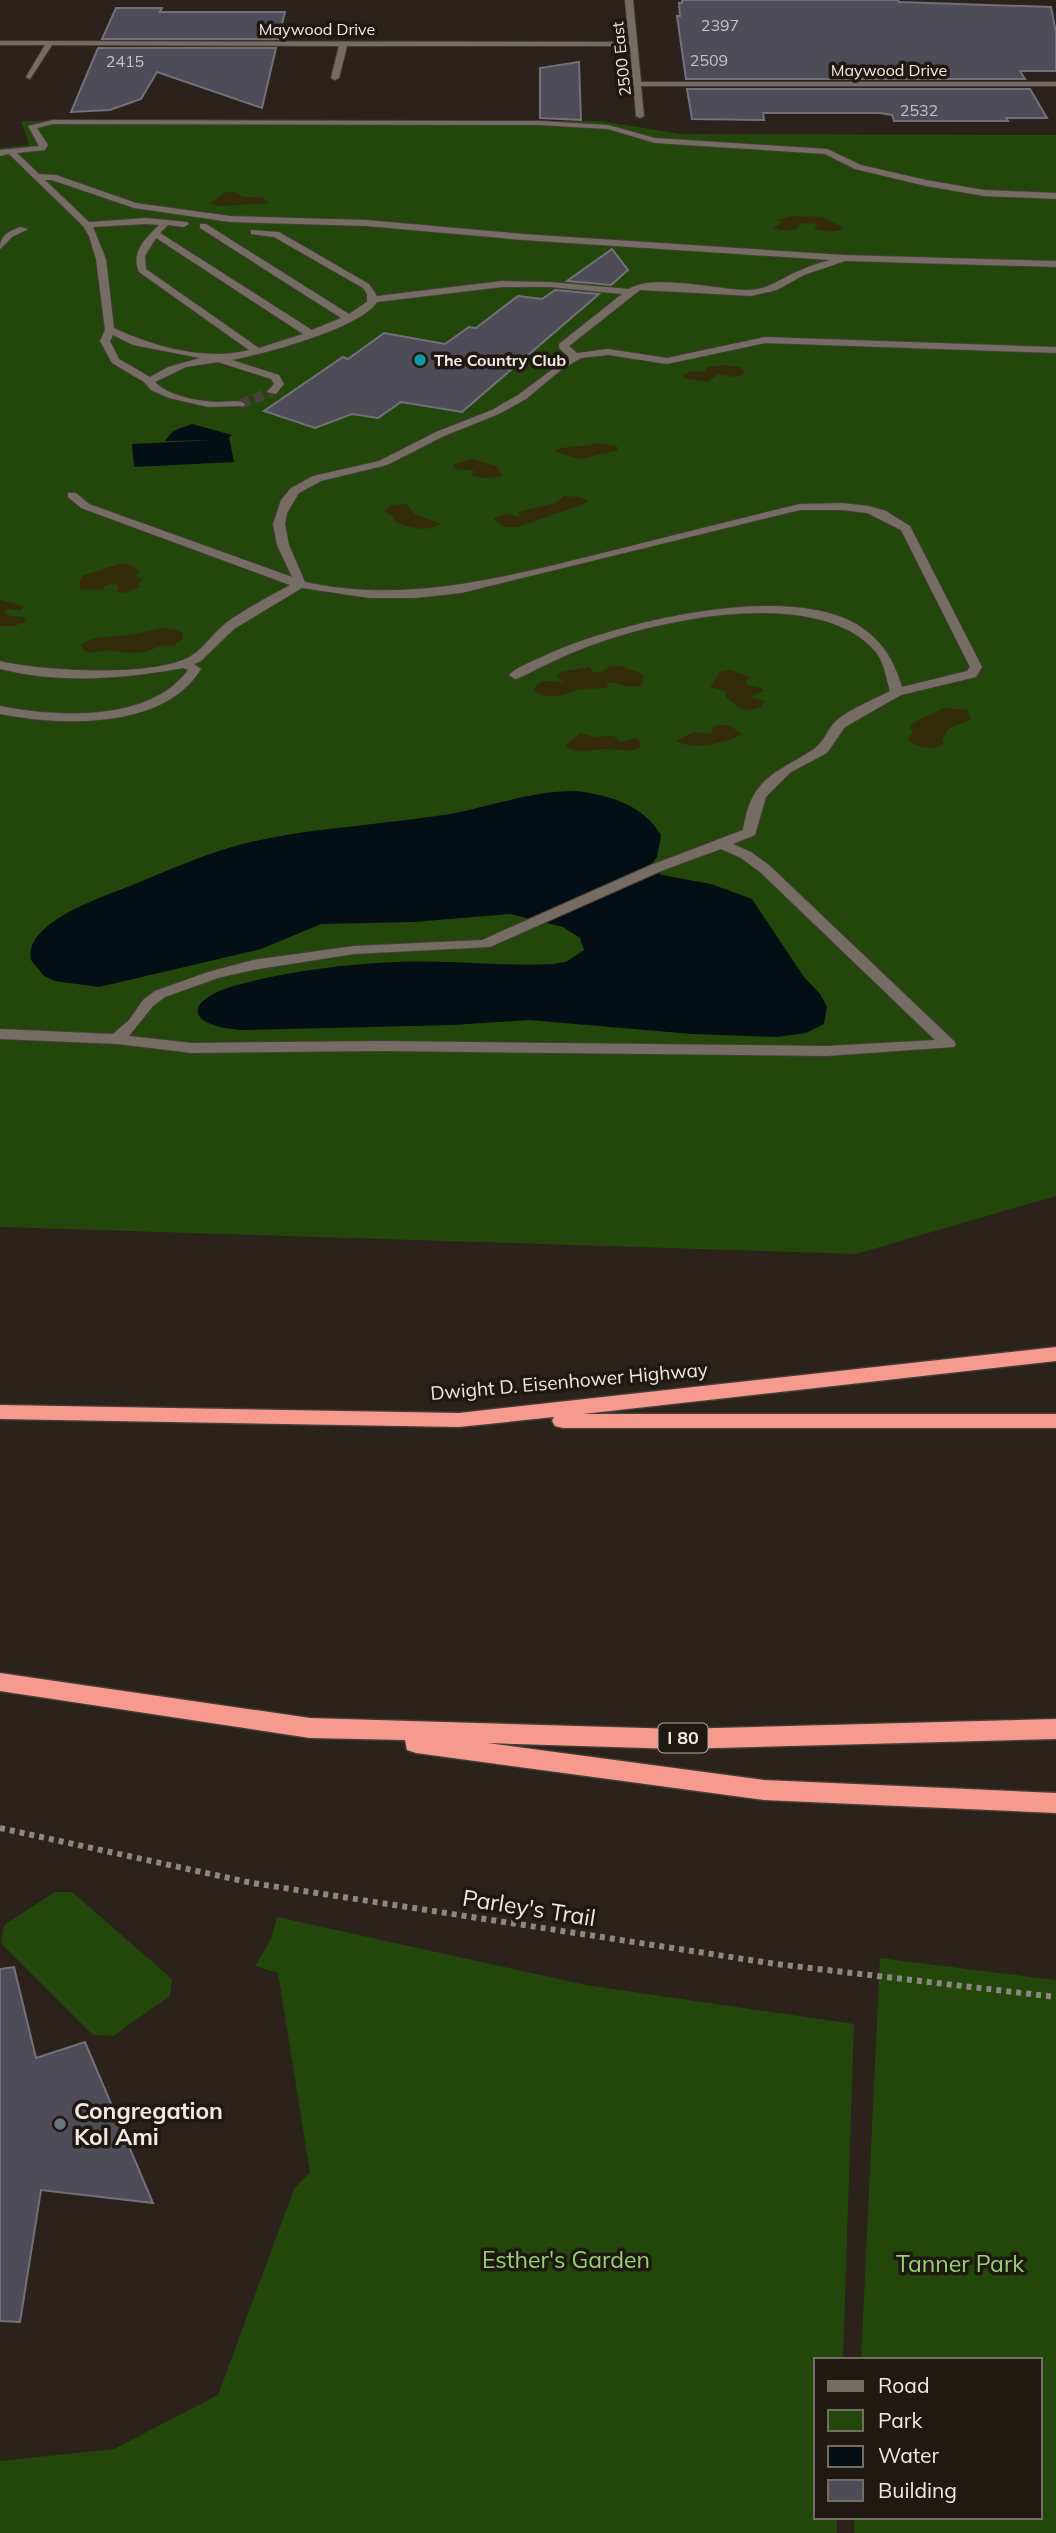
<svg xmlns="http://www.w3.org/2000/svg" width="1056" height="2533" viewBox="0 0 1056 2533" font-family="Mulish,sans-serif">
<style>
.green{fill:#23460a}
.sand{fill:#332b0a}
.water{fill:#030f14}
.building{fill:#4d4c57;stroke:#71707b;stroke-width:2}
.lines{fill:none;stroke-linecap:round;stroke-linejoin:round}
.minor-tunnel{stroke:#484039;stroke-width:10;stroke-dasharray:10 5;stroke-linecap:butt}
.minor-casing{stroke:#443d37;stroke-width:2}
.highway-casing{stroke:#443d37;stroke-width:3}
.path{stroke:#8e8781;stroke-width:6;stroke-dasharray:5 5;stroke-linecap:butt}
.minor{fill:#756c63;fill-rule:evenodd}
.highway{fill:#f79a8e;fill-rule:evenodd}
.culture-dot{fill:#0f9aa8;stroke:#201912;stroke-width:2.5}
.worship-dot{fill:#6b7280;stroke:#201912;stroke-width:2.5}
.labels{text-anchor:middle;stroke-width:7;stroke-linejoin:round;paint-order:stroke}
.number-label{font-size:16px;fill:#c7c2c2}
.far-street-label{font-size:16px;fill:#f0eae5;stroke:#201912}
.far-poi-label{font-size:16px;font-weight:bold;fill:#f0eae5;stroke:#201912;text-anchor:start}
.shield{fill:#201912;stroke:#b2aba6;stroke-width:2}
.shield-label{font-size:18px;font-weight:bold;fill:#f0eae5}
.street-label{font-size:19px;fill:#f0eae5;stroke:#201912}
.near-street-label{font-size:23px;fill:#f0eae5;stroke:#201912}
.near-poi-label{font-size:23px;font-weight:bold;fill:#f0eae5;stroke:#201912;text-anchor:start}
.near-park-label{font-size:23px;fill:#95d375;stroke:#201912}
</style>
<rect width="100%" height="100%" fill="#2a221b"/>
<g class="green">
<polygon points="21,121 601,121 681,134 1056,135 1056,1196 856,1254 0,1227 0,148 29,145"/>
<polygon points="55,1892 72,1892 172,1979 170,1996 113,2036 93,2035 1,1943 4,1925"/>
<polygon points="277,1917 586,1985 854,2024 843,2360 816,2360 816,2517 837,2517 837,2533 0,2533 0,2461 114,2449 218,2395 294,2189 310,2172 278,1973 255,1966 271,1939"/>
<polygon points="880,1958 1056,1980 1056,2533 854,2533 854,2517 1040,2517 1040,2360 861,2360"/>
</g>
<g class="sand">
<polygon points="226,192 235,192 243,197 261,197 269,203 222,206 209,204"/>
<path d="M793,216L822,217L844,228C835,233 822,232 814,228L818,224L802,223L795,230H779L773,228L783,222L777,220Z"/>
<polygon points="723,365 740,367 745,374 735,377 718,374 708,382 683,378 683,375 691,371 705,372 708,367"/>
<path d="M595,443L617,446L618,450L580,459L554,451C566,444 582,449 595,443Z"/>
<polygon points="472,459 497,466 502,476 483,478 471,476 475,471 453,468 454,464"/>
<polygon points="564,496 579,497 588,501 582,505 517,527 506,527 493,519 505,514 521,517 518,512 556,503"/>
<path d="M406,504L415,514L441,524C425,533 411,527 395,522L394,517L384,511L390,505Z"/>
<polygon points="119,564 131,565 139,571 134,576 142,579 138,584 140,587 124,593 116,592 119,586 114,583 104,586 104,590 81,589 79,584 82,576"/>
<polygon points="0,600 24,606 21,610 8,609 4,612 10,616 24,617 26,622 14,626 0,626"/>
<polygon points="163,628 177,630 183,634 182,639 174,645 160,646 146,652 126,653 110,650 89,653 83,650 81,644 95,638 131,635"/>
<path d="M620,666L643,674V684C628,691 619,681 606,683L608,687L606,688C598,689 589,688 582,689C566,692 548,704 533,689L542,681L563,682L557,675L561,672L589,667L594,672L601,673L609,667Z"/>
<path d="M730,670L750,677L746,682L748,685L761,688L763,691L750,697L765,701L761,707C744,714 736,706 725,696L727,691L710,687L720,672Z"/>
<path d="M943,708L968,710L971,720L949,728L942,739L944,744C933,751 920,748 909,741V737L913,733L910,727C917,717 933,716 943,708Z"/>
<path d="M719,725H728L742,734C729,743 690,751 677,741L693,732L712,734L713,727Z"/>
<path d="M581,733L592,737L613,736L621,742L636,738L641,742V746C632,754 619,749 607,749C592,749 583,755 567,748L566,744Z"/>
</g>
<g class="water">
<polygon points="192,424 232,435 229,437 234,462 134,467 132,444 215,440 165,441 173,431"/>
<path d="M575,791C609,795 642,804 661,835L657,857L649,867L662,875L711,884L752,899L804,977L820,994L827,1007L824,1024L806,1033L777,1037L692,1034L529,1020L453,1025L241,1030C179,1025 188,997 241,984C299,968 386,959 447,962C483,963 518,966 553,964L566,962L584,950L580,938L563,927L510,914L414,922L321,924L261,949L99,987L55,981L44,976L31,960C23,921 109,895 135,884C176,867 217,849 260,840C323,827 387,824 450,814C492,806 531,791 575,791Z"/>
</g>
<g class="building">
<polygon points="682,0 898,0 899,2 1051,7 1056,32 1056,71 1020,71 1025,79 686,79 677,16 680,16 679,3 682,3"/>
<polygon points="116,8 162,8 160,12 285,12 278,39 102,39"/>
<polygon points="98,48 276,48 262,108 157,72 141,99 110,110 71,112"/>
<polygon points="579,62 581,120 540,118 540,68"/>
<polygon points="687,89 1030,89 1047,118 1006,118 1008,121 894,121 892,115 879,113 763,113 764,120 692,119"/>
<polygon points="612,249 628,270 611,285 567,281"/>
<polygon points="555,290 599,294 462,412 401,402 378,418 352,414 315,428 264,411 343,357 348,359 384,333 445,344 469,327 476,328 518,296 542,299"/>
<polygon points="14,1967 36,2058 85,2042 153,2203 41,2190 20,2322 0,2321 0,1969"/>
</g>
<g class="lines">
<polyline class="minor-tunnel" points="240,404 272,392"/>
<defs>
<g id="minor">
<polygon points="625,0 633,0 641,82 1056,82 1056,86 641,86 644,116 640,118 636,116 630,46 347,46 339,78 335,80 331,78 339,46 52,45 30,79 26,77 45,45 0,45 0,41 629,42"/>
<path d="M53,120L540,121L608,125L655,138L827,149L861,165L926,180L984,190L1056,193V199L984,196L926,186L855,169L825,154L655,143L608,129L540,125L53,124L37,128L48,145L45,150L17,153L39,174L56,175L136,203L230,216L366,220L523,234L844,255L1056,261V267L845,261L804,275L777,290L751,296L640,290L569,346L577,353L608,349L667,358L765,337L1056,347V353L765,343L667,364L608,355L581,358L561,370L526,399L499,414L444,436L387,465L321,481L299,493L287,513L285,524L289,545L305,582C406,604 501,578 599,554C666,537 733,520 800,504L842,503L869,506L886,511L910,526L982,667L976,677L901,695L845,727L827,753L791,772L766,797L755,835L733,844L751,852L770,866L954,1041L956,1044L954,1047L827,1056L383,1051L192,1053L117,1044L0,1039V1029L113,1034L129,1020L143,1000L155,991L208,972L253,960L354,946L482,940L651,865L743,830C751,777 775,774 814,749C823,743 827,731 834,723C845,711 875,699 890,691C886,678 884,661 875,651C819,587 668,618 598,643C571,652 545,665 519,678L515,679L509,675C518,666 534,661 546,655C618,622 791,580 861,627C884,643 894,661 902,687L967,671L970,667L901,530L867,513L842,510H800L461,593L415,598H369L302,588L234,629L201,661L194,664L201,669C164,730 61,726 0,714V706C56,717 149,723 188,670L183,668C122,679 60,684 0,669V661C41,671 154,678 191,656C204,648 213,633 226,623C246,608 269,597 290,585L81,508L68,497V493H76L89,504L292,577L277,545L273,524L281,500L291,488L313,476L379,461L436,432L492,410L518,395L569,357L559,348V344L622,294L550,287H502L377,302C361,328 264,354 232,360L279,375L284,384L276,394L267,392L274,384L271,379L218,362L186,367L155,382C170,397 198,401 218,402C228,402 238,399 245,404L244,406L208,407L169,398L151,390L144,382L112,363L100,341L105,330L96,259L89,236L83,226L9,154L0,156V150L39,146L28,126ZM45,180H52L134,208L230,222L366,226L523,240L830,260C819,263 809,266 799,271C781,278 768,290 748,290C720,290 651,273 629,289L550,282L502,281L377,296L369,284L279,232L251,230V234L274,237L363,288L367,294V302L349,314L206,224H200V228L341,318L312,330L160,233L168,225L184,227L189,224L187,222L146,218L89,222ZM146,224L159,225C146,238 130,252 139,272L249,350C206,361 154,347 114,328L106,259L93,227ZM156,238L303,334L259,348L146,269L145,256ZM113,335L133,345L200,358L168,367L150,377L119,359L110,341ZM721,849L741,858L760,872L935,1040L827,1046L383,1041L192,1043L129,1036L153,1006L165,997L218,978L253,970L354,954L490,947L661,871Z"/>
<path d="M20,227L28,229L12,237L0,249C0,235 8,232 20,227Z"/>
</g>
<g id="highway">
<polygon points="1056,1347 1056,1361 583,1414 1056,1414 1056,1428 563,1428 555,1426 552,1421 554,1417 459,1427 0,1419 0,1405 459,1413"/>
<polygon points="0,1673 310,1718 678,1729 1056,1719 1056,1739 678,1749 487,1743 764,1780 1056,1793 1056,1813 764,1800 416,1753 407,1750 405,1740 310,1738 0,1691"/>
</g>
</defs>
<use href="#minor" class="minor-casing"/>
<use href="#highway" class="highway-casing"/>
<polyline class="path" points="0,1828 252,1883 776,1964 1056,1997"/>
<use href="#minor" class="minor"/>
<use href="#highway" class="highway"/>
</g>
<circle class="culture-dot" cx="420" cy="360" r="7"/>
<circle class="worship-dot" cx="60" cy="2124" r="7"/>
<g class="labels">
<g class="number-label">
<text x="720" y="31">2397</text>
<text x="709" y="66">2509</text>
<text x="125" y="67">2415</text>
<text x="919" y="116">2532</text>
</g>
<g class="far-street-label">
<text x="317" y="35">Maywood Drive</text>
<text transform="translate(621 59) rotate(-96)" y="6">2500 East</text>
<text x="889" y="76">Maywood Drive</text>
</g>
<g class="far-poi-label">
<text x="434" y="366">The Country Club</text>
</g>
<rect class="shield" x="658.5" y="1723.5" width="49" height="29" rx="5"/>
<g class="shield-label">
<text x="683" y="1744">I 80</text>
</g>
<g class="street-label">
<text transform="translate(569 1381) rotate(-5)" y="7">Dwight D. Eisenhower Highway</text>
</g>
<g class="near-street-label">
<text transform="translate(529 1908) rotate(9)" y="8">Parley's Trail</text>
</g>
<g class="near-poi-label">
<text x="74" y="2119">Congregation<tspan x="74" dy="26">Kol Ami</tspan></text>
</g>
<g class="near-park-label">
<text x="566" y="2268">Esther's Garden</text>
<text x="960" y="2272">Tanner Park</text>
</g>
</g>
<rect x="814" y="2358" width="228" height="161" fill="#201912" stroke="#736d66" stroke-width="2"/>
<rect x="828" y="2381" width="35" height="10" fill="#756c63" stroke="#736d66" stroke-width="2"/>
<text x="878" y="2393" font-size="21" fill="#f0eae5">Road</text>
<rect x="828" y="2410" width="35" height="21" fill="#23460a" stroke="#736d66" stroke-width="2"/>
<text x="878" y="2428" font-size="21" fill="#f0eae5">Park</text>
<rect x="828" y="2446" width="35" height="21" fill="#030f14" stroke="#736d66" stroke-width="2"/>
<text x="878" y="2463" font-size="21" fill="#f0eae5">Water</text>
<rect x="828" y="2480" width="35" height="21" fill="#4d4c57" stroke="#736d66" stroke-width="2"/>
<text x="878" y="2498" font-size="21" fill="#f0eae5">Building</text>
</svg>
